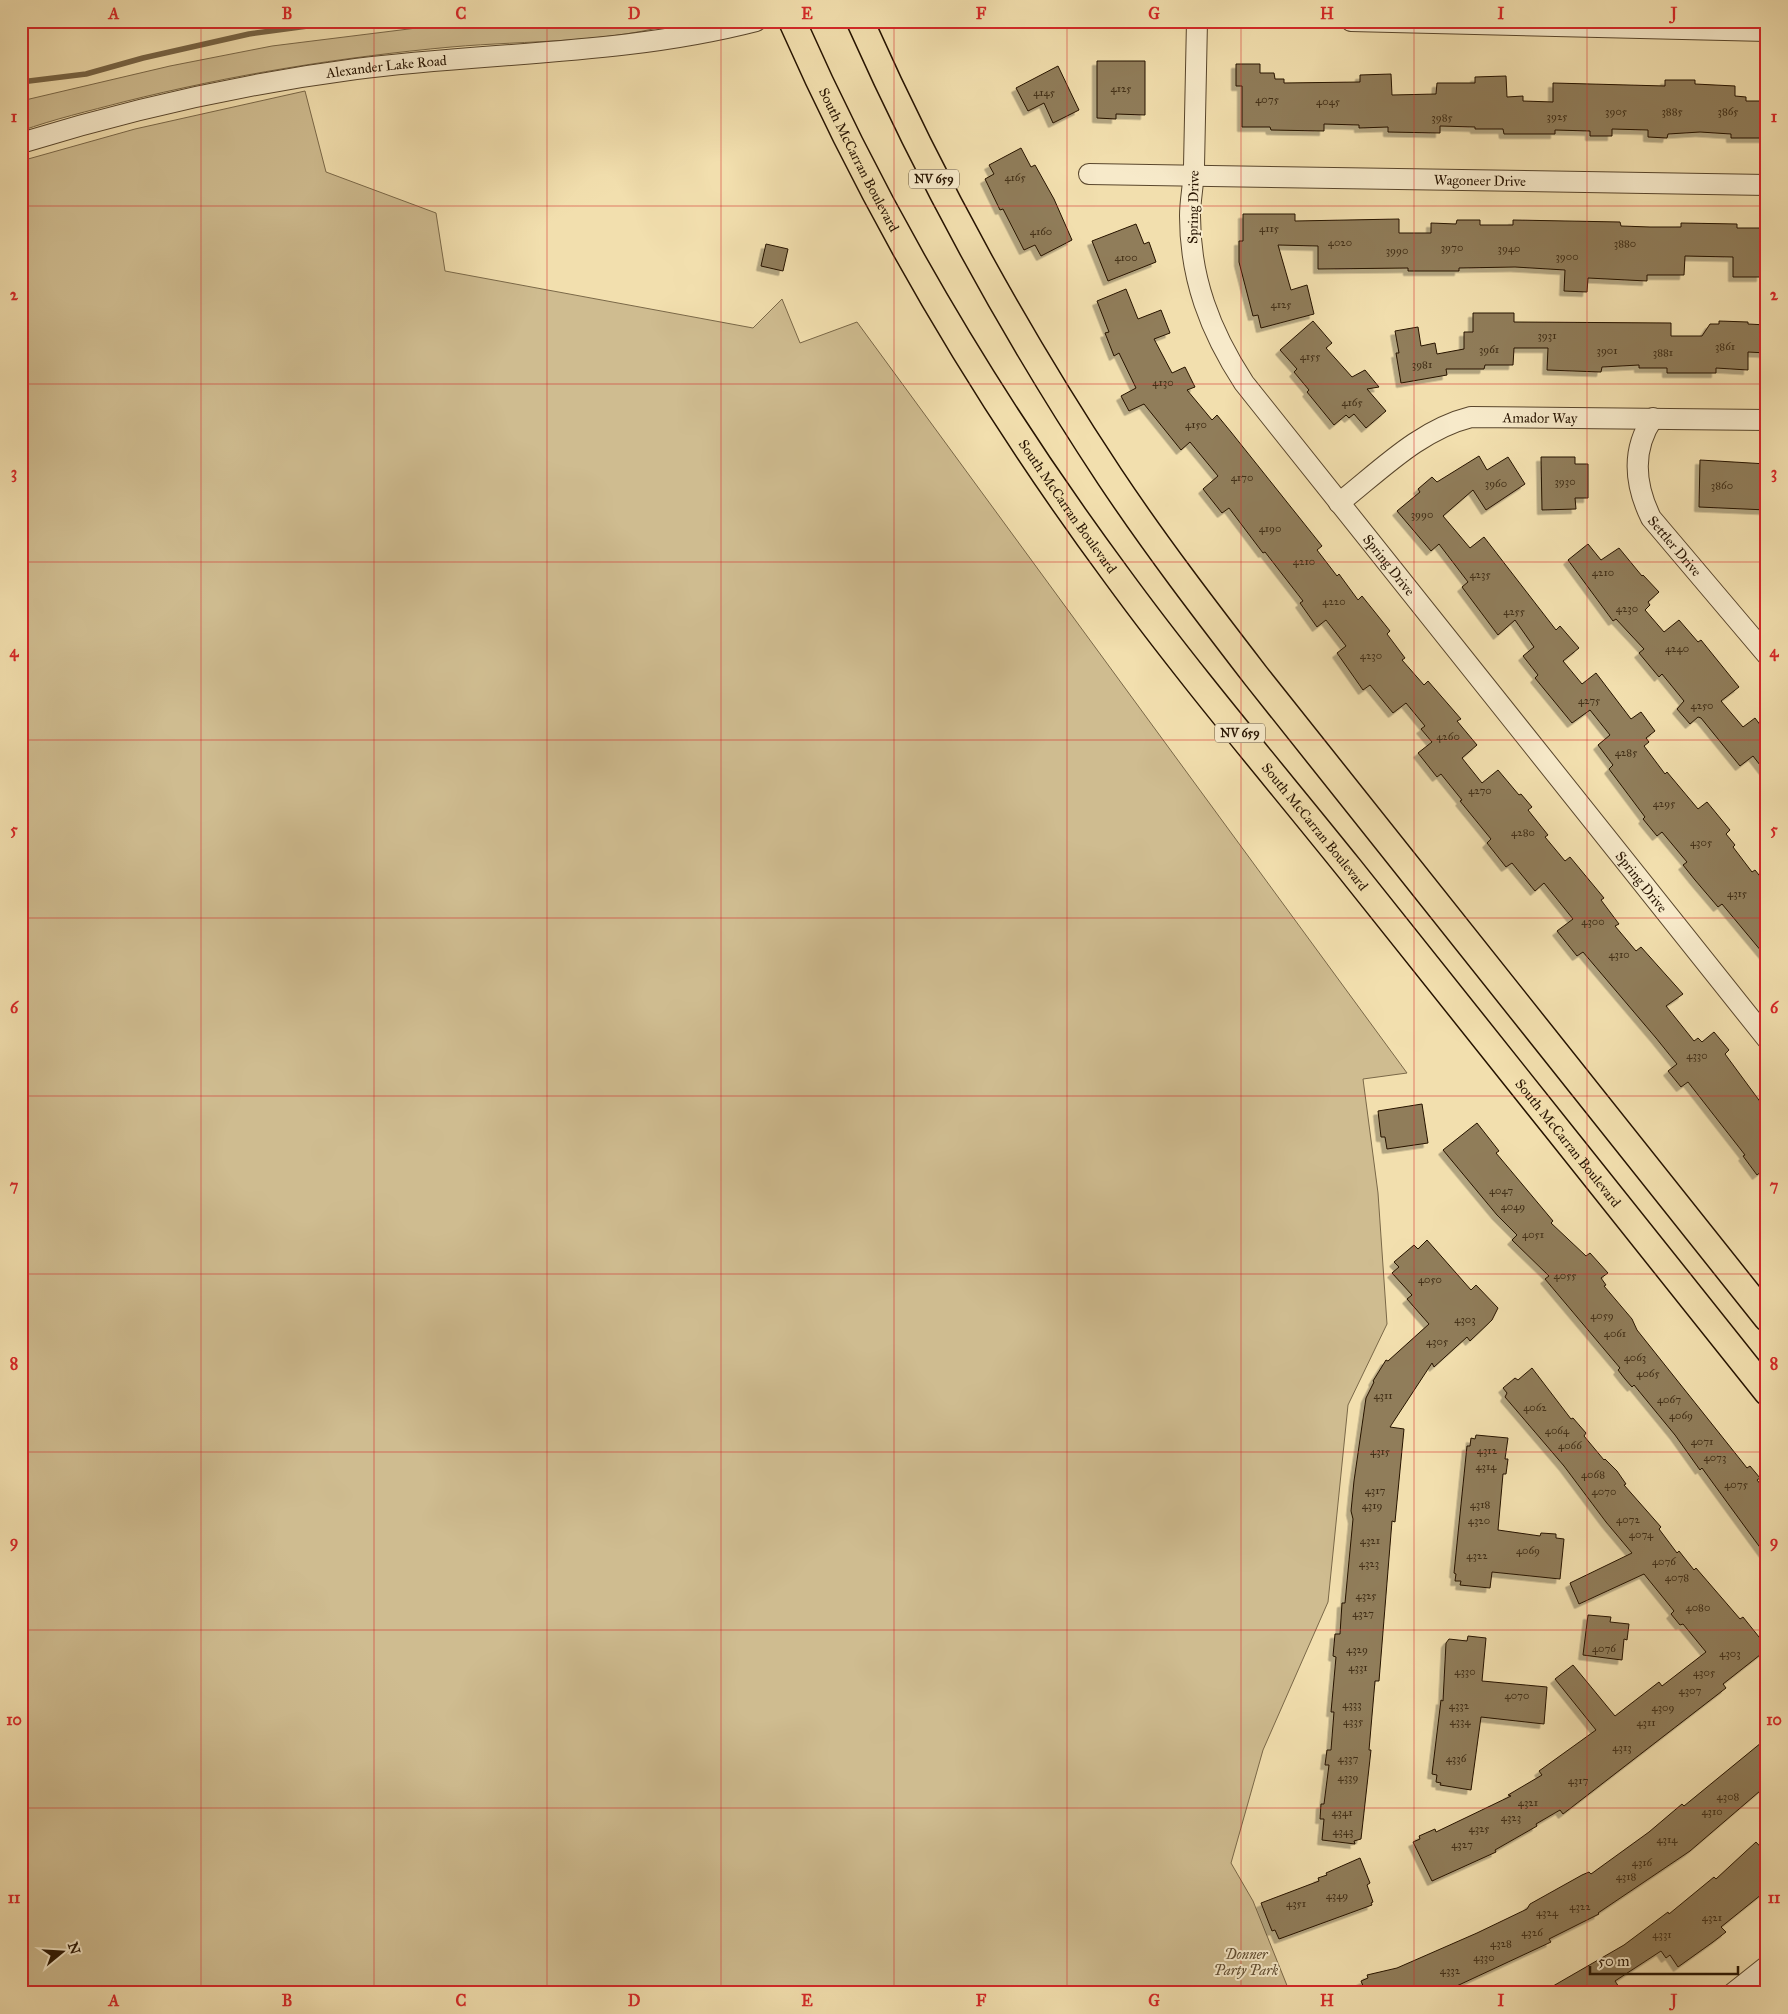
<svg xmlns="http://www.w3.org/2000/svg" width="1788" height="2014" viewBox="0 0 1788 2014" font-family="'IM FELL Great Primer',serif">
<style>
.green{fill:#cfbc90;stroke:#7a6848}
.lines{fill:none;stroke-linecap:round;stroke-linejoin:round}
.stream{stroke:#776445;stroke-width:5.5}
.building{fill:#907d5a;stroke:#261300;filter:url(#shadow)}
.minor-casing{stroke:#59462c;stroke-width:22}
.major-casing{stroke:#261300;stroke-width:29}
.minor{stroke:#f7eaca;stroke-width:20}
.major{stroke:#f2dfae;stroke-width:26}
.grid{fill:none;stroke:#d62828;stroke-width:1;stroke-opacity:0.55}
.labels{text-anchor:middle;stroke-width:4;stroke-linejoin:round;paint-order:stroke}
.number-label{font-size:11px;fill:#402e16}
.shield{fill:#f7eaca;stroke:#65543d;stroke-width:1}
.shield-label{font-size:12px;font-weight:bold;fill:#261300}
.street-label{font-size:14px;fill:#261300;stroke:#f7eaca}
.park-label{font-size:14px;font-style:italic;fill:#614e32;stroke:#f7eaca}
.neatline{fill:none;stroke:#d62828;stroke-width:2}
.grid-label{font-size:16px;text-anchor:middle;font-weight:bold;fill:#d62828}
</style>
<defs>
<filter id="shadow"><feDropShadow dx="-4.5" dy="4.5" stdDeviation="0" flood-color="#0004"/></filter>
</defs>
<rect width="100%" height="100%" fill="#f2dfae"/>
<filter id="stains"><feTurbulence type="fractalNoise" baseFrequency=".004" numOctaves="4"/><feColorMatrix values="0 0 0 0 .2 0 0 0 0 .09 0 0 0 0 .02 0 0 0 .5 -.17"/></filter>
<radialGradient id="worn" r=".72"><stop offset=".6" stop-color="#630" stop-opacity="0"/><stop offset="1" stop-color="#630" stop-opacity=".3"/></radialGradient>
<g class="green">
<path d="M473,21H684C609,44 529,40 451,47C341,57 231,75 123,102C89,111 54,119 21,131V101L170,66L272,46Z"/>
<polygon points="305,91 326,172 436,213 445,271 753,328 782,299 800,343 857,322 1407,1073 1363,1079 1378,1193 1387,1324 1348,1405 1328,1602 1263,1750 1231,1863 1253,1901 1290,1993 21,1993 21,161 135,129"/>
</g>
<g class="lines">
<polyline class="stream" points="21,82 86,74 143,58 249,34 345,21"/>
</g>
<g class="building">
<polygon points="1097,61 1145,61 1145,115 1116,114 1116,119 1097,118"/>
<polygon points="1236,64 1260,64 1260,73 1274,73 1275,79 1284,79 1284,83 1360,82 1360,75 1391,74 1392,95 1436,94 1437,83 1475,83 1475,77 1506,76 1507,97 1523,96 1523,101 1553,102 1553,83 1665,86 1665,80 1695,80 1695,84 1735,86 1735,96 1746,97 1746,101 1767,101 1767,138 1731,138 1731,134 1700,132 1668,134 1667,138 1648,137 1648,130 1612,129 1612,136 1590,136 1590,131 1555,130 1555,134 1504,134 1503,129 1475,129 1475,127 1440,126 1440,133 1388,132 1388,127 1359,128 1359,125 1324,124 1324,131 1271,130 1270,127 1242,127 1242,86 1236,86"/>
<polygon points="1058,66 1079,110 1053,123 1044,103 1028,111 1016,88"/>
<polygon points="1021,148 1031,167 1035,165 1054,199 1072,240 1041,256 1035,245 1024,250 1003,209 1000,210 985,179 994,174 989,165"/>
<polygon points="1243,214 1295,214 1295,221 1399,219 1399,233 1431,233 1431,223 1456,224 1457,220 1480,220 1480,225 1513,225 1513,220 1620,222 1621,226 1650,227 1681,227 1681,223 1737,224 1737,228 1761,228 1761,277 1733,277 1733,257 1685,256 1684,275 1647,275 1647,281 1588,278 1587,292 1564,291 1565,270 1515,267 1459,268 1459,271 1408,271 1408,268 1318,269 1318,246 1278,245 1291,290 1307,285 1314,314 1261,328 1258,315 1253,316 1239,262 1239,241 1243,241"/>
<polygon points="1136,224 1144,244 1149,242 1156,262 1108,281 1092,241"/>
<polygon points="766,244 788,249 783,271 761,266"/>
<polygon points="1126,289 1138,319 1161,310 1170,333 1154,339 1172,373 1185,367 1195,387 1187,390 1212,420 1217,415 1231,432 1322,546 1317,550 1337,576 1339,574 1358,600 1362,596 1390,631 1387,634 1405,658 1402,660 1424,685 1428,681 1461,719 1457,721 1477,745 1462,758 1482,783 1498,770 1519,795 1521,794 1532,807 1528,810 1548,835 1545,837 1565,861 1570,857 1604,898 1601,900 1619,924 1615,926 1636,951 1641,947 1683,994 1666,1006 1694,1041 1698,1038 1702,1042 1714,1032 1729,1050 1725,1054 1767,1111 1767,1167 1757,1175 1743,1156 1745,1155 1688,1082 1681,1087 1668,1071 1677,1064 1656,1038 1583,952 1577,956 1557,931 1573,919 1544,883 1535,891 1512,863 1506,867 1487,843 1491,839 1460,801 1462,800 1441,774 1437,777 1418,753 1432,742 1421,729 1425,726 1406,703 1393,713 1370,685 1363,690 1337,653 1346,646 1326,620 1317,627 1300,603 1303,601 1265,552 1263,553 1229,508 1222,513 1203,489 1218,476 1190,442 1181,450 1144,404 1129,411 1121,396 1136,388 1119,353 1114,356 1105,333 1109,332 1097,301"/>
<polygon points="1473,313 1514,313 1514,322 1671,323 1671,336 1702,336 1710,324 1719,324 1719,321 1748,322 1748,324 1767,325 1767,353 1748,352 1748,370 1716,368 1716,373 1667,373 1667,368 1639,368 1639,365 1602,367 1601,372 1547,370 1548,348 1514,348 1513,365 1485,365 1484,369 1446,369 1447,375 1401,383 1396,353 1399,353 1395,331 1418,327 1421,346 1435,343 1437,354 1464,349 1464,332 1473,332"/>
<polygon points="1313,321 1332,343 1326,348 1352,377 1365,370 1379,387 1367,389 1386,411 1366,428 1354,414 1349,418 1346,415 1334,425 1307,392 1309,390 1294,372 1297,369 1280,350"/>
<polygon points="1479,456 1487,470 1508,457 1525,484 1486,510 1473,490 1443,516 1470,548 1484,537 1556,630 1560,626 1579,648 1563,661 1582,684 1596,673 1631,719 1641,712 1655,731 1646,738 1649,742 1644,746 1665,774 1667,772 1698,809 1707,802 1730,830 1726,834 1735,845 1733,847 1752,872 1755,870 1767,885 1767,958 1722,904 1718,907 1695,880 1683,865 1687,862 1662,832 1657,836 1643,819 1645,817 1609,769 1613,765 1598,745 1610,735 1590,710 1572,723 1535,678 1538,675 1523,656 1534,647 1515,620 1498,635 1462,587 1468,582 1439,544 1431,551 1397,511 1420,492 1418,489 1432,477 1437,482"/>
<polygon points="1541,457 1575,457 1575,464 1588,464 1588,498 1575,498 1576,509 1542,510"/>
<polygon points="1700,460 1767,464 1767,510 1699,507"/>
<polygon points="1588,544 1601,560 1619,548 1642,576 1643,575 1659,592 1648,602 1650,605 1645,610 1664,632 1679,620 1698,642 1701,640 1739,687 1721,701 1743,727 1755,718 1767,734 1767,774 1753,756 1740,766 1701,718 1698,717 1690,724 1677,709 1684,701 1662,674 1659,677 1639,653 1644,649 1616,619 1613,621 1568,560"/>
<polygon points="1422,1104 1428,1143 1387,1149 1385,1137 1381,1137 1378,1111"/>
<polygon points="1477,1123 1499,1151 1496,1153 1553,1221 1551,1223 1586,1256 1590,1253 1608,1273 1601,1278 1606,1285 1604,1286 1632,1319 1637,1330 1747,1468 1750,1466 1760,1478 1757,1480 1767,1492 1767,1557 1702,1468 1700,1470 1675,1435 1634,1385 1632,1387 1625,1379 1618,1370 1620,1368 1545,1279 1549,1276 1512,1240 1517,1235 1497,1215 1443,1150"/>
<polygon points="1427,1240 1471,1290 1476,1285 1498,1308 1492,1320 1470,1341 1467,1337 1434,1367 1432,1363 1390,1427 1404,1429 1395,1522 1392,1521 1379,1681 1375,1681 1369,1750 1371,1750 1361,1839 1354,1841 1355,1844 1322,1840 1324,1819 1320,1819 1321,1804 1324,1804 1329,1765 1325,1765 1327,1750 1331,1750 1334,1712 1331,1712 1336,1657 1333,1656 1335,1634 1340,1634 1342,1603 1345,1603 1353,1519 1351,1511 1354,1481 1366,1398 1374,1382 1373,1381 1386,1360 1388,1361 1429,1324 1407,1299 1412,1295 1392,1273 1399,1267 1394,1262 1414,1245 1418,1249"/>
<polygon points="1532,1368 1571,1419 1573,1418 1586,1433 1584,1436 1604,1460 1605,1459 1617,1471 1626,1484 1624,1485 1661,1527 1659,1529 1677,1553 1679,1551 1694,1570 1696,1568 1740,1619 1743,1617 1763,1642 1760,1644 1765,1651 1723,1684 1726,1688 1563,1814 1560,1810 1536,1824 1537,1826 1495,1850 1496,1852 1432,1881 1413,1842 1420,1839 1419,1836 1435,1829 1436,1832 1511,1796 1508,1795 1542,1775 1539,1771 1596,1730 1555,1679 1573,1665 1615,1716 1659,1682 1662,1686 1706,1652 1683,1624 1680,1625 1671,1614 1674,1611 1644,1574 1579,1604 1570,1583 1632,1553 1606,1522 1564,1466 1505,1397 1507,1393 1503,1388 1515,1378 1518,1380"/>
<polygon points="1476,1435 1508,1438 1505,1459 1508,1459 1506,1474 1503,1474 1498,1530 1540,1536 1541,1533 1556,1534 1556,1538 1564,1539 1560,1579 1492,1572 1490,1588 1460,1585 1461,1581 1455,1581 1456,1574 1454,1573 1467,1446 1470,1446 1471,1438 1475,1439"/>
<polygon points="1588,1615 1611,1617 1610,1622 1629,1624 1627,1640 1624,1639 1622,1660 1583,1655"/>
<polygon points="1468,1636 1486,1638 1482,1681 1547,1687 1544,1724 1481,1717 1471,1790 1440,1785 1441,1783 1436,1782 1437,1775 1432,1774 1441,1700 1443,1701 1446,1643 1449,1639 1467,1641"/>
<polygon points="1767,1738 1767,1785 1690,1851 1598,1913 1599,1914 1549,1939 1551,1942 1446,1991 1444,1988 1433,1993 1366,1993 1361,1981 1368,1978 1367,1975 1397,1968 1477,1933 1527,1909 1530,1904 1582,1875 1589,1872 1591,1874 1649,1832 1682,1804 1684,1806"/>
<polygon points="1756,1842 1767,1854 1767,1890 1721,1927 1726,1932 1713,1942 1678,1967 1670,1955 1666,1958 1661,1951 1615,1981 1623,1993 1541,1993 1624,1945 1668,1912 1669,1914 1714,1877 1716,1879"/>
<polygon points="1360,1858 1370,1883 1367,1885 1373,1902 1371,1903 1372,1905 1279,1939 1275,1930 1272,1931 1261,1903 1319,1881 1318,1878 1327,1875 1326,1873"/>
</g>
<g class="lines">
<defs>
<g id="minor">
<path id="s1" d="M1197,21C1196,70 1195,118 1194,166C1194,183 1190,199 1190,216C1190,278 1210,331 1244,383L1767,1039"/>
<polyline points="1351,21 1767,31"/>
<path id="s2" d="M21,143C131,109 242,84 356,69C489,52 624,55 756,21"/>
<path id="s3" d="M1089,174L1767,185"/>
<path id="s4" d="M1653,418C1631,450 1635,485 1651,518L1767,655"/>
<path id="s5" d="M1339,503C1380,471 1419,430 1471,417L1767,420"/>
<polyline points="1733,1993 1767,1966"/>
</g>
<g id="major">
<path id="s6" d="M792,21C879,218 989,403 1117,576C1190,676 1271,771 1349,868C1488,1043 1628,1217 1767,1392"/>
<path d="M860,21C931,180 1014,332 1110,477C1156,546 1206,611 1256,676L1767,1318"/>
</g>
</defs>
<use href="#minor" class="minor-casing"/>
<use href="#major" class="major-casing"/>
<use href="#minor" class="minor"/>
<use href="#major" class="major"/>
</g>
<path class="grid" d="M201,21V1993M374,21V1993M547,21V1993M721,21V1993M894,21V1993M1067,21V1993M1241,21V1993M1414,21V1993M1587,21V1993M21,206H1767M21,384H1767M21,562H1767M21,740H1767M21,918H1767M21,1096H1767M21,1274H1767M21,1452H1767M21,1630H1767M21,1808H1767"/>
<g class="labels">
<g class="number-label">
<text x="1121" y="92">4125</text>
<text x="1044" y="96">4145</text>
<text x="1267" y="103">4075</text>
<text x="1328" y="105">4045</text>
<text x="1616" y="115">3905</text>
<text x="1672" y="115">3885</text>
<text x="1728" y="115">3865</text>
<text x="1557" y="120">3925</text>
<text x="1442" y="121">3985</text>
<text x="1015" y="181">4165</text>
<text x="1269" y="232">4115</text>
<text x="1041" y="235">4160</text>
<text x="1340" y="246">4020</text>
<text x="1625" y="247">3880</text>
<text x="1452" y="251">3970</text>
<text x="1509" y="252">3940</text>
<text x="1397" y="254">3990</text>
<text x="1567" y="260">3900</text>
<text x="1126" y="261">4100</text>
<text x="1281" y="308">4125</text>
<text x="1547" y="339">3931</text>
<text x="1725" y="350">3861</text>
<text x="1489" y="353">3961</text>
<text x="1607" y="354">3901</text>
<text x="1663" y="356">3881</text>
<text x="1310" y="360">4155</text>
<text x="1422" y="368">3981</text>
<text x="1163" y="386">4130</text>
<text x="1352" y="406">4165</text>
<text x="1196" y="428">4150</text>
<text x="1242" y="481">4170</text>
<text x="1565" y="485">3930</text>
<text x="1496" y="487">3960</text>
<text x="1722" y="489">3860</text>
<text x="1422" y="518">3990</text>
<text x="1270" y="532">4190</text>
<text x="1304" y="565">4210</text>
<text x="1603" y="576">4210</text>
<text x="1480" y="578">4235</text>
<text x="1334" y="605">4220</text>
<text x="1627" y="612">4230</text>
<text x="1514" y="615">4255</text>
<text x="1677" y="652">4240</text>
<text x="1371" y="659">4230</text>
<text x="1589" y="704">4275</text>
<text x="1702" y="709">4250</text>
<text x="1448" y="740">4260</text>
<text x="1626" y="756">4285</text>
<text x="1480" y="794">4270</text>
<text x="1664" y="807">4295</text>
<text x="1523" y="836">4280</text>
<text x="1701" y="846">4305</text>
<text x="1737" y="897">4315</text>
<text x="1593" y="925">4300</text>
<text x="1619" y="958">4310</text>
<text x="1697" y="1059">4330</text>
<text x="1501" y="1194">4047</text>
<text x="1513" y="1210">4049</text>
<text x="1533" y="1238">4051</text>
<text x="1565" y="1279">4055</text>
<text x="1430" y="1283">4050</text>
<text x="1602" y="1319">4059</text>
<text x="1465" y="1323">4303</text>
<text x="1615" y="1337">4061</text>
<text x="1437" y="1345">4305</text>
<text x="1635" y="1361">4063</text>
<text x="1648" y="1377">4065</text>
<text x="1383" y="1399">4311</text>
<text x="1669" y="1403">4067</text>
<text x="1535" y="1411">4062</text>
<text x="1681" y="1419">4069</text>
<text x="1557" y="1434">4064</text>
<text x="1702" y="1445">4071</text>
<text x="1570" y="1449">4066</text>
<text x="1487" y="1454">4312</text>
<text x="1380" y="1455">4315</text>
<text x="1715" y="1461">4073</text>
<text x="1486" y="1470">4314</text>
<text x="1593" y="1478">4068</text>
<text x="1736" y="1488">4075</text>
<text x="1375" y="1494">4317</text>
<text x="1604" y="1495">4070</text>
<text x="1480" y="1508">4318</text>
<text x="1372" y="1509">4319</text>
<text x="1628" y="1523">4072</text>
<text x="1479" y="1524">4320</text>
<text x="1641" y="1538">4074</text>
<text x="1370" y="1544">4321</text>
<text x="1528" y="1554">4069</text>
<text x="1477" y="1559">4322</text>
<text x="1664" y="1565">4076</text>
<text x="1369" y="1567">4323</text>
<text x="1677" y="1581">4078</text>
<text x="1366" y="1599">4325</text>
<text x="1698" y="1611">4080</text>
<text x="1363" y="1617">4327</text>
<text x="1604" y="1652">4076</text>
<text x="1357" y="1653">4329</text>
<text x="1730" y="1657">4303</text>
<text x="1358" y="1671">4331</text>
<text x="1465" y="1675">4330</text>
<text x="1704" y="1676">4305</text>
<text x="1690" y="1694">4307</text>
<text x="1517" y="1699">4070</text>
<text x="1352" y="1708">4333</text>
<text x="1459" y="1709">4332</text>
<text x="1663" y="1711">4309</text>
<text x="1353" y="1725">4335</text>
<text x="1460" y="1725">4334</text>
<text x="1646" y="1726">4311</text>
<text x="1622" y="1751">4313</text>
<text x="1348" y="1762">4337</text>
<text x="1456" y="1762">4336</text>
<text x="1348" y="1781">4339</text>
<text x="1578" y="1784">4317</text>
<text x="1728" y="1800">4308</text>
<text x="1528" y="1806">4321</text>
<text x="1712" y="1815">4310</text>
<text x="1342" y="1816">4341</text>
<text x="1511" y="1821">4323</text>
<text x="1479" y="1832">4325</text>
<text x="1343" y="1835">4343</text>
<text x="1667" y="1843">4314</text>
<text x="1462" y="1848">4327</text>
<text x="1642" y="1866">4316</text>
<text x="1626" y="1880">4318</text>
<text x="1337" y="1899">4349</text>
<text x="1296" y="1907">4351</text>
<text x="1580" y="1910">4322</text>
<text x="1547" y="1916">4324</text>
<text x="1712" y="1921">4321</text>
<text x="1532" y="1936">4326</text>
<text x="1662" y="1938">4331</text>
<text x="1501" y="1947">4328</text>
<text x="1484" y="1961">4330</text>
<text x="1450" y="1974">4332</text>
</g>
<g class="shield">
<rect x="909" y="169.5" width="50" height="19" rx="4"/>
<rect x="1215" y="723.5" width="50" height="19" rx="4"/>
</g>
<g class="shield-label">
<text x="934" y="183">NV 659</text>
<text x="1240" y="737">NV 659</text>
</g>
<g class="street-label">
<text dy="5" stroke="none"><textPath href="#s2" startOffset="374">Alexander Lake Road</textPath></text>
<text dy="5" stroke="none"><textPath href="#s6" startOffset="154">South McCarran Boulevard</textPath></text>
<text dy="5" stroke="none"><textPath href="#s3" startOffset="391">Wagoneer Drive</textPath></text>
<text transform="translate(1193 207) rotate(-89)" y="5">Spring Drive</text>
<text dy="5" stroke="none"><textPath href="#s5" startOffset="228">Amador Way</textPath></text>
<text dy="5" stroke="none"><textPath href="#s6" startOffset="559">South McCarran Boulevard</textPath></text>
<text dy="5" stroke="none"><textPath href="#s4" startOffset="142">Settler Drive</textPath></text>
<text dy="5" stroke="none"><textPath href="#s1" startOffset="606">Spring Drive</textPath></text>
<text dy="5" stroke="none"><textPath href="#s6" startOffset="964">South McCarran Boulevard</textPath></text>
<text dy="5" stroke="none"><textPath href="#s1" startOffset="1011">Spring Drive</textPath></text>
<text dy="5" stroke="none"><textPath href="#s6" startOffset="1369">South McCarran Boulevard</textPath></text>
</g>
<g class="park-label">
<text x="1246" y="1959">Donner<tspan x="1246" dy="16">Party Park</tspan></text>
</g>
</g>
<rect width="1788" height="2014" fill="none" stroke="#f2dfae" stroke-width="55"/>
<g transform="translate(62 1952) rotate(72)" stroke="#f7eaca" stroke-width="4" paint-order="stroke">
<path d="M0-4L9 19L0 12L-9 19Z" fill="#261300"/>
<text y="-8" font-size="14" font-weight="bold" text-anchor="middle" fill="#261300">N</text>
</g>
<path d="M1590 1966v8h148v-8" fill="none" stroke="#261300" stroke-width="2.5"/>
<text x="1598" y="1966" font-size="15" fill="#261300" stroke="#f7eaca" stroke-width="4" paint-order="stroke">50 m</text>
<rect x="28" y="28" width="1732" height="1958" class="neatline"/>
<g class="grid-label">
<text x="114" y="19">A</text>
<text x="287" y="19">B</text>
<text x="461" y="19">C</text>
<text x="634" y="19">D</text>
<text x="807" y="19">E</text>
<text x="981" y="19">F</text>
<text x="1154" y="19">G</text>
<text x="1327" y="19">H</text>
<text x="1501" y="19">I</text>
<text x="1674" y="19">J</text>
<text x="14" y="122">1</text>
<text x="1774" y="122">1</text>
<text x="14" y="300">2</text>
<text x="1774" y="300">2</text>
<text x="14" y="478">3</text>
<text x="1774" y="478">3</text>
<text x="14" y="657">4</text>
<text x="1774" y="657">4</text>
<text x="14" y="835">5</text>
<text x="1774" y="835">5</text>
<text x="14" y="1013">6</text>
<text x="1774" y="1013">6</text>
<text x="14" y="1191">7</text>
<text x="1774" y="1191">7</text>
<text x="14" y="1369">8</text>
<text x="1774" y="1369">8</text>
<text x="14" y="1547">9</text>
<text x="1774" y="1547">9</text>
<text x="14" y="1725">10</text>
<text x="1774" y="1725">10</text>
<text x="14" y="1903">11</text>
<text x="1774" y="1903">11</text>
<text x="114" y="2006">A</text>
<text x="287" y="2006">B</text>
<text x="461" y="2006">C</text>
<text x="634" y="2006">D</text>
<text x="807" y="2006">E</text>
<text x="981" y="2006">F</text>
<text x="1154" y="2006">G</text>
<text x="1327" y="2006">H</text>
<text x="1501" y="2006">I</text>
<text x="1674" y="2006">J</text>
</g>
<rect width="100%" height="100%" filter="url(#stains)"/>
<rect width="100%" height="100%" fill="url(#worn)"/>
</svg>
